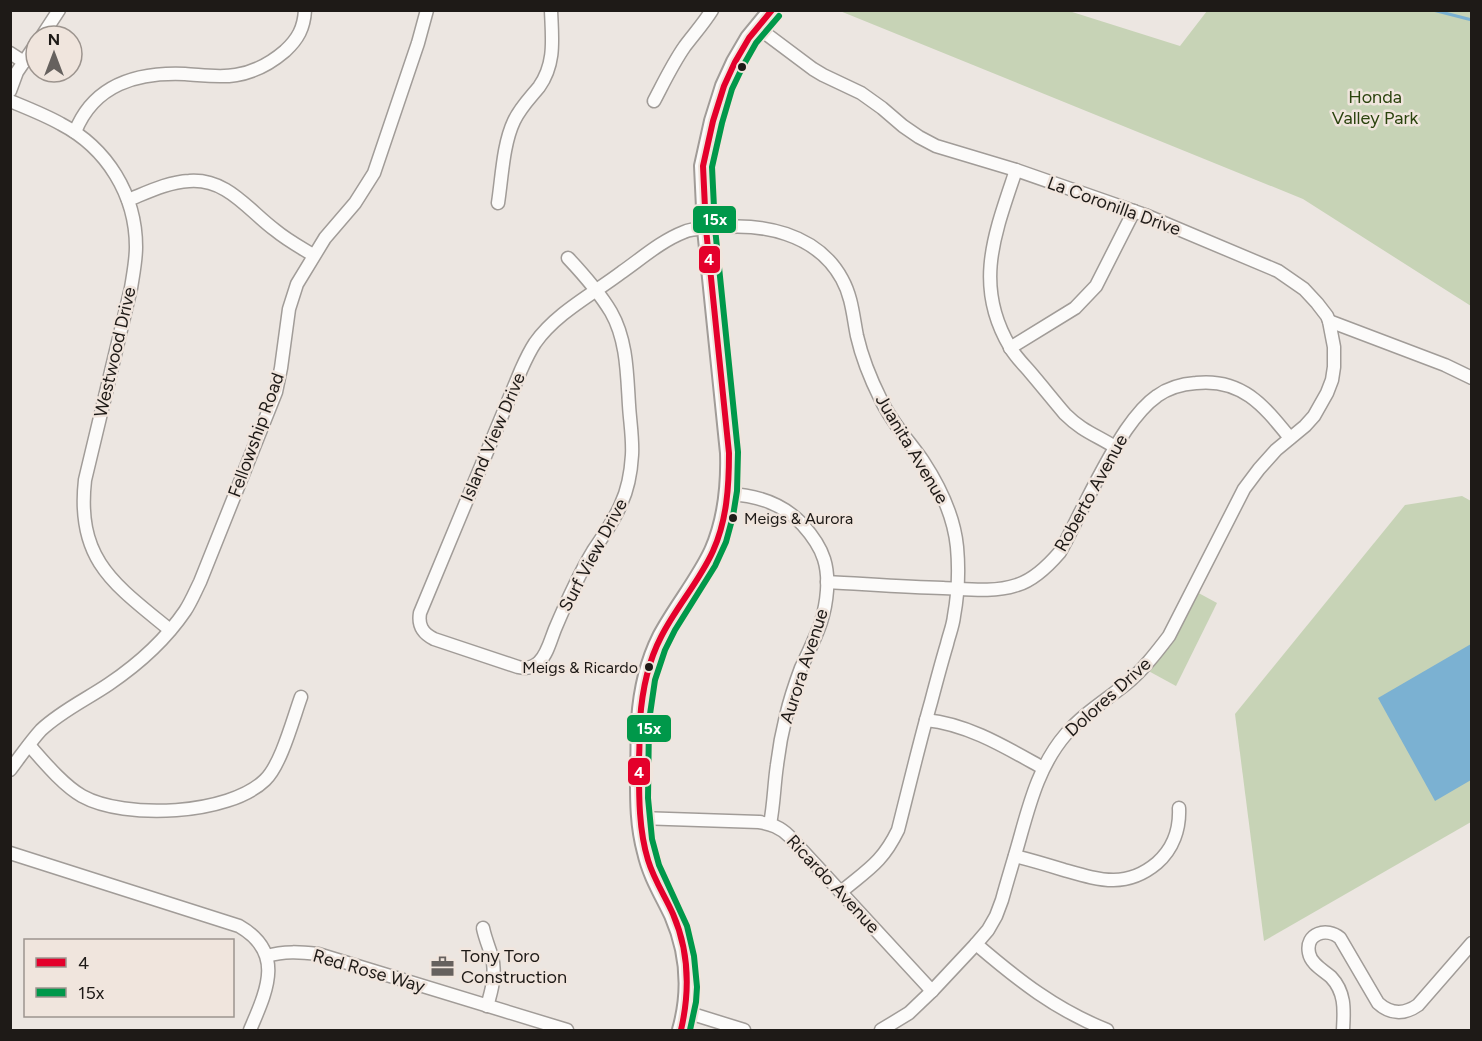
<svg xmlns="http://www.w3.org/2000/svg" width="1482" height="1041" viewBox="0 0 1482 1041" font-family="Figtree,sans-serif">
<style>
.green{fill:#c7d3b6}
.water{fill:#7bb1d2}
.lines{fill:none;stroke-linecap:round;stroke-linejoin:round}
.stream{stroke:#7bb1d2;stroke-width:3}
.street-casing{stroke:#a19c98;stroke-width:15}
.secondary-casing{stroke:#a19c98;stroke-width:20}
.street{stroke:#fcfbfa;stroke-width:12}
.secondary{stroke:#fcfbfa;stroke-width:16}
.bus-1-casing{stroke:#f0e5dd;stroke-width:10}
.bus-2-casing{stroke:#f0e5dd;stroke-width:10}
.bus-1{stroke:#e4002b;stroke-width:6}
.bus-2{stroke:#00984a;stroke-width:6}
.bus-dot{fill:#1e1a17;stroke:#f0e5dd;stroke-width:2}
.labels{text-anchor:middle;stroke-width:5;stroke-linejoin:round;paint-order:stroke}
.bus-label{font-size:16px;fill:#1e1a17;stroke:#f0e5dd;text-anchor:start}
.park-label{font-size:18px;fill:#2b430e;stroke:#f0e5dd}
.street-label{font-size:18px;fill:#1e1a17;stroke:#f0e5dd}
.poi-label{font-size:18px;fill:#1e1a17;stroke:#f0e5dd;text-anchor:start}
.line-badge{stroke:#f0e5dd;stroke-width:2}
.badge-label{font-size:16px;text-anchor:middle;font-weight:bold;fill:#fff}
</style>
<rect width="100%" height="100%" fill="#ece6e1"/>
<g class="green">
<polygon points="840,11 1069,11 1180,46 1207,11 1471,11 1471,306 1303,199"/>
<polygon points="1462,496 1471,501 1471,822 1264,941 1235,714 1405,505"/>
<polygon points="1193,590 1217,603 1176,686 1143,668"/>
</g>
<polygon class="water" points="1471,644 1471,780 1435,801 1378,698"/>
<g class="lines">
<polyline class="stream" points="1433,10 1472,20"/>
<defs>
<g id="street">
<path d="M757,27L813,69L823,75L861,93L882,108L903,126L919,137L936,146L1016,170L1145,215L1278,271L1304,289L1317,303L1327,316L1329,321L1334,347V367L1332,380L1327,393L1314,416L1305,426L1276,450L1259,469L1244,489L1169,636C1156,653 1143,670 1126,684C1106,700 1083,714 1066,734C1041,763 1031,798 1021,834C1015,856 1008,878 1002,900L996,916L988,930L976,944L932,991L909,1013L881,1030"/>
<polyline points="42,36 59,10"/>
<polyline points="10,53 24,62"/>
<polyline points="10,91 17,72 36,44"/>
<path d="M10,101C27,108 45,115 61,124C107,148 136,195 136,247C136,261 133,275 131,288L85,480C76,560 114,584 170,630"/>
<path d="M654,101C664,82 673,63 685,46C694,34 704,23 712,10"/>
<path d="M75,132C94,84 137,72 185,74C202,75 219,78 236,75C255,72 271,63 285,51C298,39 304,28 305,10"/>
<path d="M1016,170C995,233 973,285 1010,347C1015,356 1023,364 1030,372C1042,386 1053,400 1065,414C1082,431 1096,435 1115,447"/>
<path d="M128,200C148,192 168,182 189,181C227,178 248,210 275,230C287,240 300,247 313,255"/>
<path d="M498,203C502,177 503,144 514,121C520,108 530,98 539,87C556,63 552,38 551,10"/>
<path d="M568,258C584,275 599,292 611,312C627,340 627,374 629,405C630,422 633,439 632,455C631,472 628,489 621,504C614,521 603,536 593,551C578,576 566,603 555,629C551,639 547,655 539,662C533,668 526,669 518,667L434,639C422,633 418,625 420,613L521,370C525,361 529,352 535,343C556,313 593,294 622,272C642,258 661,241 684,232C692,228 704,229 713,228C761,222 817,233 842,279C852,297 853,316 857,336C862,358 871,380 881,400C892,423 909,441 923,461C940,487 954,516 957,547C959,569 958,594 954,616C953,626 949,635 947,644C941,664 936,683 931,702C919,744 909,787 898,830C882,863 867,870 841,892"/>
<polyline points="1329,321 1445,365 1472,378"/>
<polyline points="1010,348 1075,308 1096,286 1134,211"/>
<path d="M728,494C757,495 782,503 802,524C811,534 820,546 824,559C830,578 827,603 821,622C816,637 808,653 801,668C795,684 790,699 786,716C782,732 779,748 777,765C774,785 774,804 770,824"/>
<path d="M827,582C866,584 904,587 943,588C967,589 993,593 1017,585C1034,580 1048,566 1060,552C1067,540 1073,527 1079,515C1094,486 1108,457 1126,430C1135,417 1144,405 1157,396C1168,388 1182,384 1196,383C1242,378 1264,406 1290,438"/>
<path d="M926,720C968,724 1007,748 1043,768"/>
<path d="M29,745C44,762 63,785 82,796C125,820 229,815 265,780C281,765 293,719 301,697"/>
<path d="M10,770C20,757 30,742 41,730C61,711 87,699 109,684C137,665 166,639 185,611C191,602 195,592 200,582L276,392L281,368L289,309L297,284L325,238L355,203L374,173L418,43L427,10"/>
<path d="M639,818L759,822C771,824 780,827 789,836L932,991"/>
<path d="M10,853L239,926C286,953 266,992 250,1030"/>
<path d="M1015,856C1031,860 1048,865 1064,870C1099,880 1126,889 1157,863C1173,849 1180,829 1179,808"/>
<path d="M483,928C485,938 489,947 492,957C496,974 492,990 487,1006"/>
<path d="M976,944C1018,980 1056,1010 1107,1030"/>
<path d="M267,956C284,951 300,952 318,954L567,1030"/>
<polyline points="686,1012 744,1030"/>
<path d="M1343,1030C1344,1011 1346,993 1331,977C1323,970 1311,964 1309,953C1305,933 1327,927 1340,938L1378,1003C1390,1014 1404,1015 1418,1005L1472,943"/>
</g>
<path id="secondary" d="M681,1030C692,991 689,952 673,915C663,894 651,875 646,852C638,823 639,795 639,766C640,751 639,736 640,720C642,692 648,663 661,637C677,607 699,581 713,551C727,519 730,487 729,453L706,229L703,166L713,121L724,86L735,62L749,38L772,10"/>
</defs>
<use href="#street" class="street-casing"/>
<use href="#secondary" class="secondary-casing"/>
<use href="#street" class="street"/>
<use href="#secondary" class="secondary"/>
<defs>
<path id="bus-1" d="M681,1030C690,991 689,951 673,914C665,896 654,880 648,860C638,827 639,791 639,757C640,744 639,732 640,720C642,692 648,662 661,637C676,607 699,582 713,551C727,520 729,486 729,453L706,229L703,166L713,121L724,86L735,62L749,38L772,10"/>
<polyline id="bus-2" points="690,1030 696,1002 697,987 694,956 687,926 659,865 652,839 648,798 649,721 655,680 665,650 675,630 715,566 726,542 733,516 737,491 738,452 715,228 712,167 722,123 732,89 743,66 756,43 779,16"/>
</defs>
<use href="#bus-1" class="bus-1-casing"/>
<use href="#bus-2" class="bus-2-casing"/>
<use href="#bus-1" class="bus-1"/>
<use href="#bus-2" class="bus-2"/>
</g>
<defs>
<symbol id="office-bare" viewBox="-9 -9 18 18"><path d="M-6-3h4V-5.5h4V-3h4V5H-6ZM-1-4.5V-3h2v-1.5ZM-6 0V1H6V0Z" fill="#66615e" stroke="#f0e5dd" stroke-width="2.5" paint-order="stroke"/></symbol>
</defs>
<g fill-rule="evenodd">
<use href="#office-bare" x="426" y="950" width="33" height="33"/>
</g>
<g class="bus-dot">
<circle cx="742" cy="67" r="5"/>
<circle cx="733" cy="518" r="5"/>
<circle cx="649" cy="667" r="5"/>
</g>
<g class="labels">
<g class="bus-label">
<text x="744" y="524">Meigs &amp; Aurora</text>
<text x="638" y="673" text-anchor="end">Meigs &amp; Ricardo</text>
</g>
<g class="park-label">
<text x="1375" y="103">Honda<tspan x="1375" dy="21">Valley Park</tspan></text>
</g>
<g class="street-label">
<text transform="translate(1114 206) rotate(20)" y="6">La Coronilla Drive</text>
<text transform="translate(115 352) rotate(-77)" y="6">Westwood Drive</text>
<text transform="translate(256 435) rotate(-70)" y="6">Fellowship Road</text>
<text transform="translate(493 437) rotate(-67)" y="6">Island View Drive</text>
<text transform="translate(912 449) rotate(59)" y="6">Juanita Avenue</text>
<text transform="translate(1091 493) rotate(-61)" y="6">Roberto Avenue</text>
<text transform="translate(593 555) rotate(-62)" y="6">Surf View Drive</text>
<text transform="translate(804 666) rotate(-72)" y="6">Aurora Avenue</text>
<text transform="translate(1108 697) rotate(-42)" y="6">Dolores Drive</text>
<text transform="translate(833 884) rotate(47)" y="6">Ricardo Avenue</text>
<text transform="translate(369 971) rotate(16)" y="6">Red Rose Way</text>
</g>
<g class="poi-label">
<text x="461" y="962">Tony Toro<tspan x="461" dy="21">Construction</tspan></text>
</g>
</g>
<g class="line-badge">
<rect x="692" y="205" width="45" height="29" rx="6" fill="#00984a"/>
<rect x="698" y="245" width="23" height="29" rx="6" fill="#e4002b"/>
<rect x="626" y="714" width="46" height="29" rx="6" fill="#00984a"/>
<rect x="627" y="757" width="24" height="29" rx="6" fill="#e4002b"/>
</g>
<g class="badge-label">
<text x="715" y="225">15x</text>
<text x="709" y="265">4</text>
<text x="649" y="734">15x</text>
<text x="639" y="778">4</text>
</g>
<rect width="1482" height="1041" fill="none" stroke="#1e1a17" stroke-width="24"/>
<rect x="24" y="939" width="210" height="78" fill="#f0e5dd" stroke="#9c948e" stroke-width="1.5"/>
<rect x="36" y="958" width="30" height="9" fill="#e4002b" stroke="#9c948e" stroke-width="1.5"/>
<text x="78" y="969" font-size="18" fill="#1e1a17">4</text>
<rect x="36" y="988" width="30" height="9" fill="#00984a" stroke="#9c948e" stroke-width="1.5"/>
<text x="78" y="999" font-size="18" fill="#1e1a17">15x</text>
<g transform="translate(54 54)"><circle r="28" fill="#f0e5dd" stroke="#9c948e" stroke-width="1.5"/>
<path d="M0-4.5L10 22L0 15L-10 22Z" fill="#66615e"/>
<text y="-9" font-size="16" font-weight="bold" text-anchor="middle" fill="#1e1a17">N</text>
</g>
</svg>
